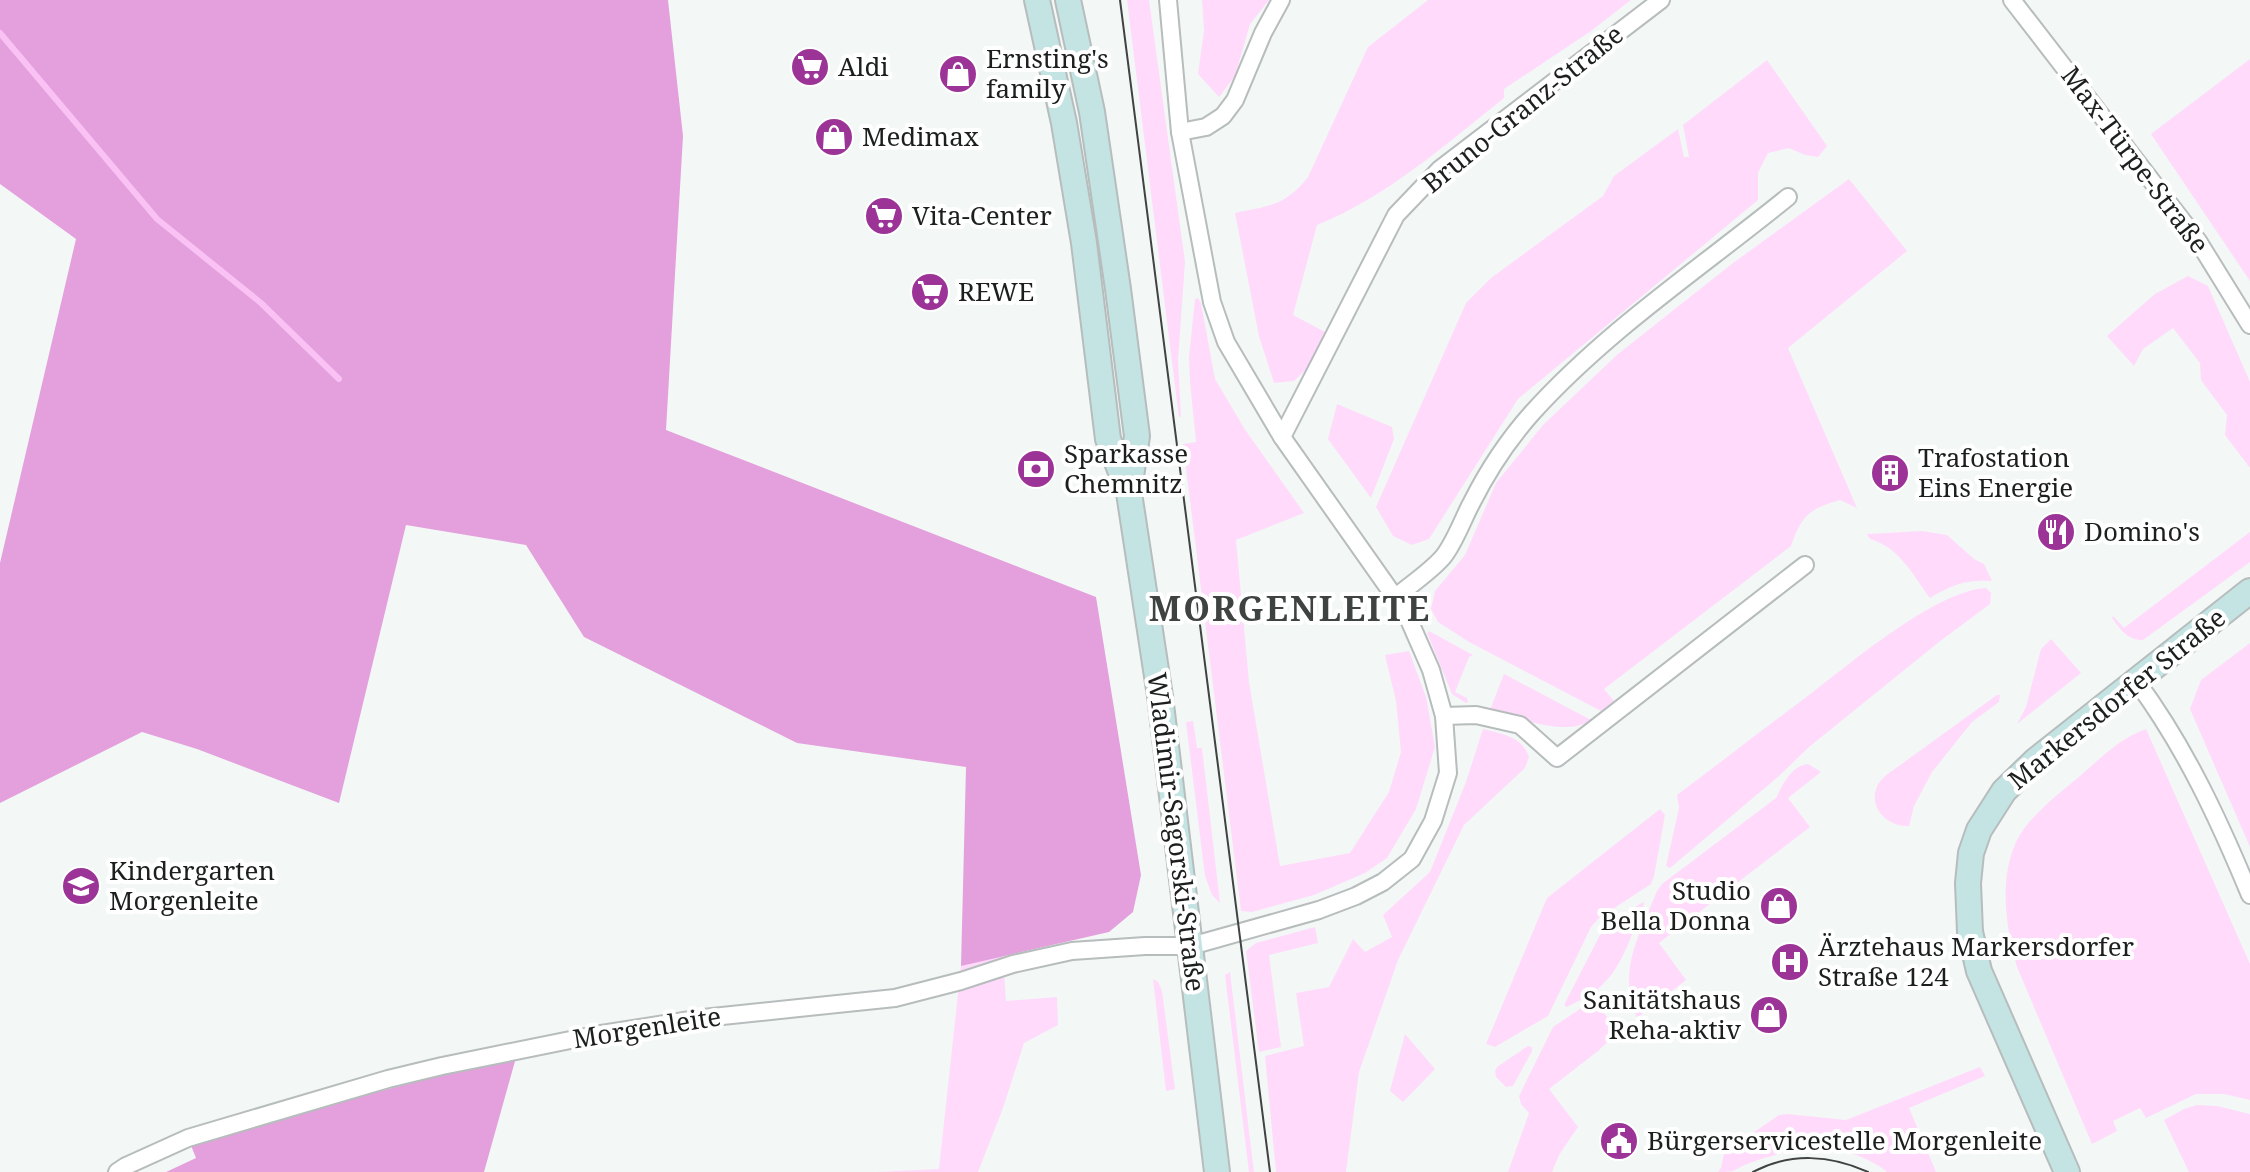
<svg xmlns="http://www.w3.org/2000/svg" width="2250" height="1172" viewBox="0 0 2250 1172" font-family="'Noto Serif',serif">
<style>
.green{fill:#ffdafb}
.forest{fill:#e3a0dc}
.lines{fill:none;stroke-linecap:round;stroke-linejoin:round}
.stream{stroke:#fac2f4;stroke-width:6}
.street-casing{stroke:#b7bcbc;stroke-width:20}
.secondary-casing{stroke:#b7bcbc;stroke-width:28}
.street{stroke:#fff;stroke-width:16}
.secondary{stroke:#c3e4e3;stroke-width:24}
.tram{stroke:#414343;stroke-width:2}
.labels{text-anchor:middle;stroke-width:8;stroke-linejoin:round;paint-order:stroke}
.poi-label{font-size:26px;fill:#1d1e1e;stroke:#fff;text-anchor:start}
.street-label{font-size:26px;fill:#1d1e1e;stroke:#fff}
.district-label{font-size:34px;font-weight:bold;letter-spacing:2px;fill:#3e4241;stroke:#fff}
</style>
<rect width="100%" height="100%" fill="#f3f8f7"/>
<g class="green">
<polygon points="1127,0 1149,0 1185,262 1178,360 1181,416 1179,418"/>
<polygon points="1202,0 1269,0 1250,24 1235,76 1219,97 1198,74 1204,31"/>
<path d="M1428,0H1631L1591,31L1504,89V98C1446,144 1387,197 1317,225L1293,315L1327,333L1313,363L1294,381L1274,383L1259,336L1235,213C1269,206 1285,206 1308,177L1368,47Z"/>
<polygon points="2250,59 2250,281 2151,134"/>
<polygon points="1767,60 1827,146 1818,157 1805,155 1789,148 1768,153 1758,173 1758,200 1518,399 1429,539 1412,545 1393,536 1376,507 1466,303 1491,278 1603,196 1614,176 1678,129 1684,157 1689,157 1683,125"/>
<path d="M1849,179L1907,251L1788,348L1857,508L1840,500C1809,509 1802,515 1791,546L1604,689L1614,701L1601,711L1469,642L1438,622L1431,609L1435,591L1465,555L1496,483L1543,425L1618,354L1733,263Z"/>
<polygon points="2188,276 2208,286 2250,382 2250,468 2225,435 2227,415 2201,380 2200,363 2173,328 2143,349 2134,366 2107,336 2155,294"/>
<polygon points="1198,298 1201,303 1215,379 1244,428 1304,513 1236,540 1249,682 1280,866 1350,853 1389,792 1401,752 1396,701 1385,655 1409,651 1426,697 1435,747 1416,809 1387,858 1365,873 1314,895 1252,912 1241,911 1183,444 1196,442 1190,382 1189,357 1195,299"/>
<polygon points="1337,404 1392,427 1394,439 1371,498 1328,439"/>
<path d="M1922,531L1947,535L1974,559L1984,564L1992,581C1964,580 1955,584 1930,598C1913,575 1899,547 1870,539L1867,534Z"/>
<path d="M2250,532V562L2143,640C2127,640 2121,630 2112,618L2113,616L2124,628Z"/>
<path d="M1986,588L1991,593L1990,604L1939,642L1809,747L1779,776L1670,868L1666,866L1679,808L1677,795C1721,762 1765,728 1809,695C1851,663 1935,591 1986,588Z"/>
<polygon points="1429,631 1473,655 1469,657 1455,692 1467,698 1468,702 1466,703 1452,694 1427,633"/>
<polygon points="2051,639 2081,673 2017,724 2026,707 2041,649"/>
<polygon points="2250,643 2250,847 2190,709 2201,680"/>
<path d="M1504,674L1591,720C1565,738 1518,717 1490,710Z"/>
<path d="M1997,695H2000L1999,702L1972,722L1932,772L1914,806L1909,826C1889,827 1868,809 1877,787C1878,783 1882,779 1885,776Z"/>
<polygon points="1193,721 1197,748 1202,748 1220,903 1212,895 1205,876 1186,722"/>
<path d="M1483,729C1502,734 1522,736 1529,757L1525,768L1464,825L1398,960L1359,1072L1346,1172H1276L1265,1056L1304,1046L1296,993L1329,987L1353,939L1365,952L1392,937L1383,915L1430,872L1466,782Z"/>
<path d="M2146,729L2250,964V1100L2224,1094H2196L2146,1118L2140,1108L2113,1121L2117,1131L2092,1144L2017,967C2006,926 1998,880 2017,840C2030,815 2060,793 2081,775C2103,756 2119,739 2146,729Z"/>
<path d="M1808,764L1821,772L1788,798L1810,827L1659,943L1686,980L1637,1018C1617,971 1639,935 1657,891L1662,884L1776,798C1783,784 1791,766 1808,764Z"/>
<polygon points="1660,809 1665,815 1654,876 1651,884 1599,918 1591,927 1548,1016 1495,1047 1486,1044 1547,898"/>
<path d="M1643,902L1644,904C1633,929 1624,964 1604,983C1594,994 1580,1000 1567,1007L1564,1005L1602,931L1609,925Z"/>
<polygon points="1315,927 1318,943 1269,955 1281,1047 1259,1052 1246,951 1256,943"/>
<polygon points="1003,956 1006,1001 1057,997 1058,1025 1024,1043 1003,1108 978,1172 877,1172 939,1169 961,966"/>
<polygon points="1230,972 1251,1148 1254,1172 1249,1172 1225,975"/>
<polygon points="1153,979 1158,982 1162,991 1175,1089 1166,1091"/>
<polygon points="1592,1001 1620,1030 1598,1051 1549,1089 1578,1127 1559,1155 1552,1172 1508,1172 1529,1113 1521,1104 1519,1096 1553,1027"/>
<polygon points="1405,1034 1435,1069 1403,1102 1390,1091"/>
<polygon points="1528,1046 1532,1047 1532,1051 1513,1086 1506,1087 1496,1077 1495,1071 1497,1067"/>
<path d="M1980,1067L1985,1076L1909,1108L1936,1172H1887C1873,1159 1834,1145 1815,1146C1800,1148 1761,1158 1747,1164C1731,1171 1737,1172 1718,1172L1721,1168L1727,1140L1750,1135L1779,1115L1787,1114L1846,1120Z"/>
<polygon points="2197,1105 2217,1106 2250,1114 2250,1172 2189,1172 2164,1120 2184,1109"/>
</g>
<g class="forest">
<polygon points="0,0 668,0 683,136 666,430 1096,597 1141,875 1133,912 1109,932 961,966 966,767 797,743 584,637 526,545 406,525 339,803 197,749 142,732 0,803 0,563 76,239 0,184"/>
<polygon points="517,1054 484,1172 166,1172 196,1158 190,1143"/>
</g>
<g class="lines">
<polyline class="stream" points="0,33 157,219 261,303 339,379"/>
<defs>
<g id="street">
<polyline points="1168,0 1180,132 1212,302 1226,342 1282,437 1406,613 1431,670 1444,716"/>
<polyline points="2012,0 2198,241 2250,325"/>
<polyline points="1180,132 1206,127 1223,116 1235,100 1263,33 1281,0"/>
<polyline points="1282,437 1396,215 1440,169 1661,0"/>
<path d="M1396,597C1411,584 1430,572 1443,557C1454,544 1463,519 1471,504C1488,470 1507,441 1532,413C1607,330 1702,267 1788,197"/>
<path d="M2137,682C2185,747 2219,820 2250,895"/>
<polyline points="117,1172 126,1166 188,1138 388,1079 442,1066 595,1035 703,1018 895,998 961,981 1013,964 1072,951 1145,946 1191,946 1319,910 1356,896 1383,882 1412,859 1433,821 1448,773 1444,716 1476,715 1520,725 1557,758 1805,565"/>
</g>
<g id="secondary">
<polyline points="1037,0 1064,123 1084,243 1108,439 1129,493 1160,696 1217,1172"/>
<polyline points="1068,0 1092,112 1118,289 1137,436 1129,490"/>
<polyline points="2067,1172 1979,971 1970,932 1968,883 1971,853 1979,830 2004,791 2035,761 2250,591"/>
</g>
</defs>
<use href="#street" class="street-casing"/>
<use href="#secondary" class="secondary-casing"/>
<use href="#street" class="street"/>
<use href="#secondary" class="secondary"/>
<g class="tram">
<polyline points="1120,0 1270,1172"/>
<path d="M1753,1172C1790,1152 1831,1155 1868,1172"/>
</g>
</g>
<defs>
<symbol id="supermarket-disc" viewBox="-11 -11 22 22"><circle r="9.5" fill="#9c3497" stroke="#fff"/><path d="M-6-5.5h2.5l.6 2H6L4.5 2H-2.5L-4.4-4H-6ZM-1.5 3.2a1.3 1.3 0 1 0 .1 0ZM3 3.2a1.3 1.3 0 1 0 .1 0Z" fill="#fff"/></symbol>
<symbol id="shop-disc" viewBox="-11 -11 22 22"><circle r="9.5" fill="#9c3497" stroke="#fff"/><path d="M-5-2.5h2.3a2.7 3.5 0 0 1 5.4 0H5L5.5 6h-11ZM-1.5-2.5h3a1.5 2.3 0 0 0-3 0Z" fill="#fff"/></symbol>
<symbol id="bank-disc" viewBox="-11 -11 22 22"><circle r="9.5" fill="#9c3497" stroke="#fff"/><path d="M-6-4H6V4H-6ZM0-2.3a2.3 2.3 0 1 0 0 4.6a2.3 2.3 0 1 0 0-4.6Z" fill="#fff"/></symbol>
<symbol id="building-disc" viewBox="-11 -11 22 22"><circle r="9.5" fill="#9c3497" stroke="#fff"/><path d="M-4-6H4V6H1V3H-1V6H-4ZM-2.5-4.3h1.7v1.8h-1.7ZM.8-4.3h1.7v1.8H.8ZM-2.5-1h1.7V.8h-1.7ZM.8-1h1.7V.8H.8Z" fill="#fff"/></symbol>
<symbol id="restaurant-disc" viewBox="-11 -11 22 22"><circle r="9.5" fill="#9c3497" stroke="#fff"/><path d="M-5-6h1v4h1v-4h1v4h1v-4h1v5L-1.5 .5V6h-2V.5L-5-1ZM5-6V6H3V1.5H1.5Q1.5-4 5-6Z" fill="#fff"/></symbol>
<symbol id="school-disc" viewBox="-11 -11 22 22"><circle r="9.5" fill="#9c3497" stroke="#fff"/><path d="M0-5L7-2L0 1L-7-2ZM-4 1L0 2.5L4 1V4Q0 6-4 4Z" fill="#fff"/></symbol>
<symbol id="hospital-disc" viewBox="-11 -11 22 22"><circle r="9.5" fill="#9c3497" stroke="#fff"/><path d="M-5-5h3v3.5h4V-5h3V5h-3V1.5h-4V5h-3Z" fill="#fff"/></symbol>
<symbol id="civic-disc" viewBox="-11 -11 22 22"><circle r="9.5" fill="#9c3497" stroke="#fff"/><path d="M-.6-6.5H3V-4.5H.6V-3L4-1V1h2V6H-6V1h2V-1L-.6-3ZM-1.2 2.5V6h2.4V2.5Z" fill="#fff"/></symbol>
</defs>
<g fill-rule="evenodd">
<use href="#supermarket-disc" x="788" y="45" width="44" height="44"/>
<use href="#shop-disc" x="936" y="52" width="44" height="44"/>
<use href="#shop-disc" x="812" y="115" width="44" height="44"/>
<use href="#supermarket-disc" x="862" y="194" width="44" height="44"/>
<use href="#supermarket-disc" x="908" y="270" width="44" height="44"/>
<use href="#bank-disc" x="1014" y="447" width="44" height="44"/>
<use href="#building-disc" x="1868" y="451" width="44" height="44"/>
<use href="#restaurant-disc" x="2034" y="510" width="44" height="44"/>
<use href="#school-disc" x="59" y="864" width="44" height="44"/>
<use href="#shop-disc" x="1757" y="884" width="44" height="44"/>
<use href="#hospital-disc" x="1768" y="940" width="44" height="44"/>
<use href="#shop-disc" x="1747" y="993" width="44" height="44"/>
<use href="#civic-disc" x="1597" y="1119" width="44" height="44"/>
</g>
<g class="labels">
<g class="poi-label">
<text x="986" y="68">Ernsting's<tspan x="986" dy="30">family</tspan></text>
<text x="838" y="76">Aldi</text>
<text x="862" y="146">Medimax</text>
<text x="912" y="225">Vita-Center</text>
<text x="958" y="301">REWE</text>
<text x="1064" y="463">Sparkasse<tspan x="1064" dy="30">Chemnitz</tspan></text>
<text x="1918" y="467">Trafostation<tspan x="1918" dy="30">Eins Energie</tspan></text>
<text x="2084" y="541">Domino's</text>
<text x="109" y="880">Kindergarten<tspan x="109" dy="30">Morgenleite</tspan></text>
<text x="1751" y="900" text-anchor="end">Studio<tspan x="1751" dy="30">Bella Donna</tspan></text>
<text x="1818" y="956">Ärztehaus Markersdorfer<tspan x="1818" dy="30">Straße 124</tspan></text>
<text x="1741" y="1009" text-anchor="end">Sanitätshaus<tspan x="1741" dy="30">Reha-aktiv</tspan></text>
<text x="1647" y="1150">Bürgerservicestelle Morgenleite</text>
</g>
<g class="street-label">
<text transform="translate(1523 109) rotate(-39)" y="9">Bruno-Granz-Straße</text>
<text transform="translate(2135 160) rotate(53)" y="9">Max-Türpe-Straße</text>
<text transform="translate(2117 699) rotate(-39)" y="9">Markersdorfer Straße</text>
<text transform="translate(1176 832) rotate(83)" y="9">Wladimir-Sagorski-Straße</text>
<text transform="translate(647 1028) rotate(-9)" y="9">Morgenleite</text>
</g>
<g class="district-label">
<text x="1290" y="621">MORGENLEITE</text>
</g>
</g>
</svg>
